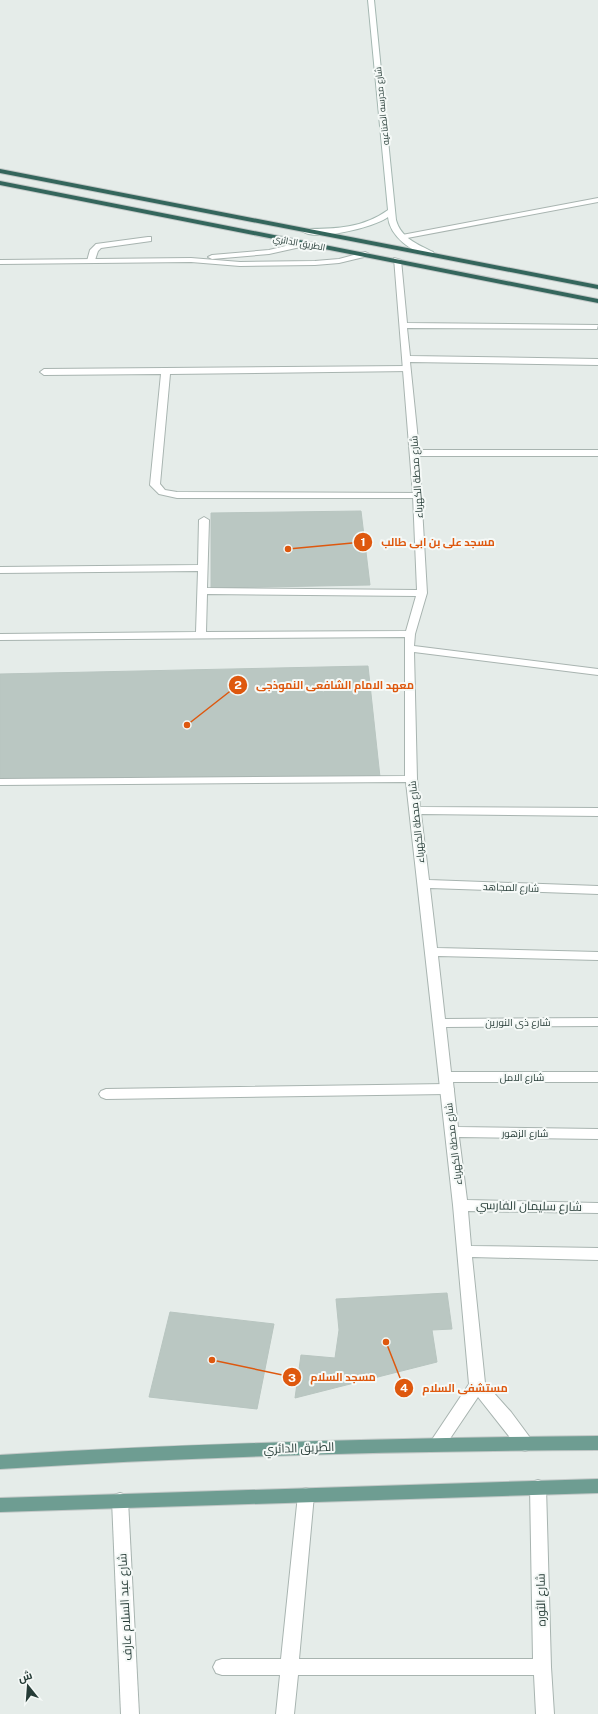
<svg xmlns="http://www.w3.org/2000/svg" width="598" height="1714" viewBox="0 0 598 1714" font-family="'Public Sans',Cairo,sans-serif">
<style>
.building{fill:#bac7c2;stroke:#b8c5c0}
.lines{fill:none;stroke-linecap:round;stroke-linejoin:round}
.lane-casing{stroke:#a8b4b0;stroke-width:2}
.street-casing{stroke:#a8b4b0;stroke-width:2}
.secondary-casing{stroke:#a4b7b1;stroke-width:2}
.primary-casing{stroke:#c2c8c7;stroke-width:2}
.highway-casing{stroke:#c2c8c7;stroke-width:2}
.lane{fill:#fff;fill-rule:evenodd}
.street{fill:#fff;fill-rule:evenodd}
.secondary{fill:#fff;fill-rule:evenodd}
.primary{fill:#6e9d92;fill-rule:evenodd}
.highway{fill:#34665c;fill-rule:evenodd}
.labels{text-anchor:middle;stroke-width:4;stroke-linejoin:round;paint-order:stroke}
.far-street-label{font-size:9px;fill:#263c37;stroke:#f5f9f7}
.street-label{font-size:10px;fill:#263c37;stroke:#f5f9f7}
.near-street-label{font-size:12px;fill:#263c37;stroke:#f5f9f7}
.leader{fill:none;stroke:#de580e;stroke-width:1.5}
.callout-dot{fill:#de580e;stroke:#f5f9f7;stroke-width:1.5}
.mark-label{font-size:12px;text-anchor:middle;font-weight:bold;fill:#fff}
.callout-label{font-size:11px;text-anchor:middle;font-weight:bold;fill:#de580e;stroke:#f5f9f7;stroke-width:4;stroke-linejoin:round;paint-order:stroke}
</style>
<rect width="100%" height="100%" fill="#e5ece9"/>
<g class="building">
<polygon points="361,511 370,585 211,588 211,513"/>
<polygon points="368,666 380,777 0,785 0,674"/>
<polygon points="447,1293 452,1329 432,1330 437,1362 295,1398 301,1355 335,1358 339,1330 336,1299"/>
<polygon points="170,1312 274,1324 257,1409 149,1397"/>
</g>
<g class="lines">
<defs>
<g id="lane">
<polygon points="598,198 598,202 402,239 398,237 402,235"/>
<polygon points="148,237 151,237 151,241 101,248 98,251 94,263 87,261 90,250 96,244"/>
<polygon points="407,366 410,367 410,371 170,374 160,484 165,490 177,492 421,493 421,497 418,498 177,498 159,494 150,485 161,374 44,375 40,372 44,369"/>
<polygon points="447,1084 452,1086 454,1089 452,1092 447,1094 106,1099 101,1097 99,1094 101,1091 106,1089"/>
</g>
<g id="street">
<polygon points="302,242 305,242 305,246 269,254 212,259 208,257 212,255 269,250"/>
<polygon points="365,252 369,254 368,256 339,263 315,265 240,266 191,262 0,264 0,260 191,258 240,262 315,261 339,259"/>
<path d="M394,258L401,260L407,323L598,325L597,329L407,328L410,356L598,359V365L410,362L419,450H598V456H419L427,593L415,634L414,646L598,669V675L414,652L417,779L420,807L598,808V816L421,814L429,880L598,886V894L430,888L437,948L598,952V960L438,956L445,1019L598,1018V1026L446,1027L451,1072H598V1082H453L458,1127L598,1129V1139L459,1137L467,1200L598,1203V1213L468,1211L471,1246L598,1248V1260L472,1257L485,1383L511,1412L531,1439L533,1444L531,1449L525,1451L519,1449L478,1397L443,1449L437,1451L431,1449L429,1444L469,1384L453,1205L406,782L0,785V779L405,776V637L0,640V634L196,632L198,571L0,573V567L198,565L199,520L204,517L209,520L207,588L417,590L413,495ZM207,594L416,596L406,631L206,632Z"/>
<polygon points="538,1480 544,1482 546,1487 551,1667 554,1714 536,1714 534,1675 298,1675 294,1714 276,1714 280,1675 222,1675 216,1673 213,1667 216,1661 222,1659 281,1659 298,1495 300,1490 306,1488 312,1490 314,1495 299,1659 533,1659 530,1487 532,1482"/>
<polygon points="120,1493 126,1495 128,1500 139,1714 121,1714 112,1500 114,1495"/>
</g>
<path id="secondary" d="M368,0H374L396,220C401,238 417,244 433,252L434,254L430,256C412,252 390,237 388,217C375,227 315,242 302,231L306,229C336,229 363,228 388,210Z"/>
<g id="primary">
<path d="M598,1436V1450C399,1451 199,1456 0,1469V1455C199,1443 399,1438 598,1436Z"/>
<polygon points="598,1479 598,1493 0,1512 0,1498"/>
</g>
<g id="highway">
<polygon points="0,169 598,285 598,289 0,173"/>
<polygon points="0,181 598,299 598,303 0,185"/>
</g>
</defs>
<use href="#lane" class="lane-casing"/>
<use href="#street" class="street-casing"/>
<use href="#secondary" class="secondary-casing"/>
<use href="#primary" class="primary-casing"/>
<use href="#highway" class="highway-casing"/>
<use href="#lane" class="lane"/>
<use href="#street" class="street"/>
<use href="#secondary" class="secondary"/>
<use href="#primary" class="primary"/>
<use href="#highway" class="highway"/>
</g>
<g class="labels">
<g class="far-street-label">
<text transform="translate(382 106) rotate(-96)" y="3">شارع مدرسه الصناعيه</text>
<text transform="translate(299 243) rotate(10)" y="3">الطريق الدائري</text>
</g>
<g class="street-label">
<text transform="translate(416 477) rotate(-94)" y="4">شارع محطة الكهرباء</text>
<text transform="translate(416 822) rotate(-96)" y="4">شارع محطة الكهرباء</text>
<text transform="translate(511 887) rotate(2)" y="4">شارع المجاهد</text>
<text x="518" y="1026">شارع ذى النورين</text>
<text x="522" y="1081">شارع الامل</text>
<text x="525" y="1137">شارع الزهور</text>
<text transform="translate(453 1144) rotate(-97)" y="4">شارع محطة الكهرباء</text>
</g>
<g class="near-street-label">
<text transform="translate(529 1206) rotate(1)" y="4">شارع سليمان الفارسي</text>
<text transform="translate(299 1448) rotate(-2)" y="4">الطريق الدائري</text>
<text transform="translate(541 1600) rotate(-91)" y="4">شارع الثوره</text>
<text transform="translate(125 1607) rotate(-93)" y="4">شارع عبد السلام عارف</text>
</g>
</g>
<path class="leader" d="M288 549L363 542M187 725L238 685M212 1360L292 1377M386 1342L404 1388"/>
<g class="callout-dot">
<circle cx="288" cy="549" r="4"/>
<circle cx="187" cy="725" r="4"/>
<circle cx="212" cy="1360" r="4"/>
<circle cx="386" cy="1342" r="4"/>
<circle cx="363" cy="542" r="10"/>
<circle cx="238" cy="685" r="10"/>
<circle cx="292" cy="1377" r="10"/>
<circle cx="404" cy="1388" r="10"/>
</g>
<g class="mark-label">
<text x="363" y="546">1</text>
<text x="238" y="689">2</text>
<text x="292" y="1382">3</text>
<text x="404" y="1392">4</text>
</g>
<g class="callout-label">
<text x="438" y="546">مسجد على بن ابى طالب</text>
<text x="335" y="689">معهد الامام الشافعى النموذجى</text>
<text x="343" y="1381">مسجد السلام</text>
<text x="465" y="1392">مستشفى السلام</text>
</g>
<g transform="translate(28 1686) rotate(343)" stroke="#f5f9f7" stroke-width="3" paint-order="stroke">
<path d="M0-3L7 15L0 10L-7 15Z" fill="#263c37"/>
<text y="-6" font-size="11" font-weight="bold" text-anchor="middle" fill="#263c37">ش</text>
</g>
</svg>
